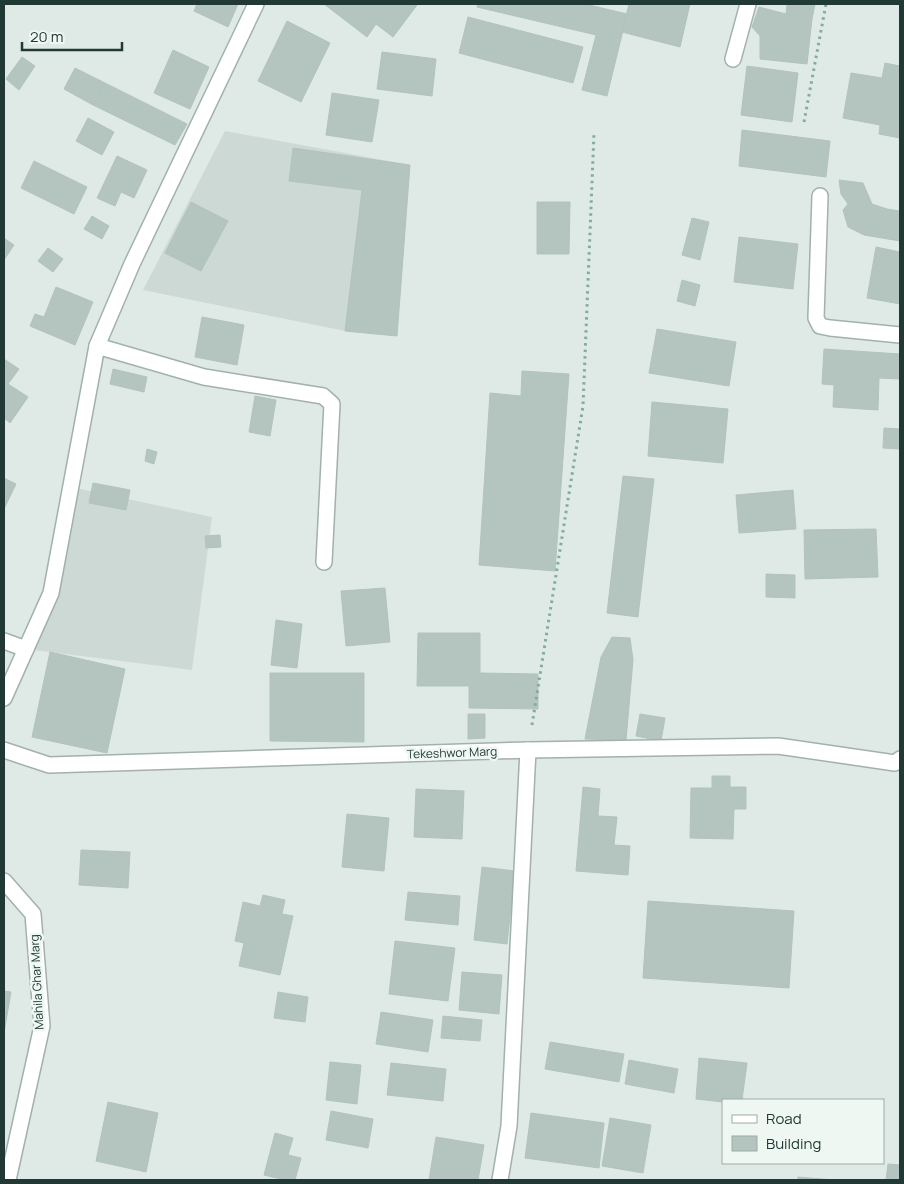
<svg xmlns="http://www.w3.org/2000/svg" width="904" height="1184" viewBox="0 0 904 1184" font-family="Manrope,sans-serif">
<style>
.built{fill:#cdd9d5}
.building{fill:#b4c4bf;stroke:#b2c3bd}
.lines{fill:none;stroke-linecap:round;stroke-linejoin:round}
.service-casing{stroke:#a2b1ad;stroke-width:18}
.minor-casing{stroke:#a2b1ad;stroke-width:18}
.tertiary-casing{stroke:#a2b1ad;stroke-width:18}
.path{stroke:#80aca1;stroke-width:3;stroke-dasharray:2.5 4;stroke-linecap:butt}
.service{stroke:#fff;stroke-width:15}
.minor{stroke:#fff;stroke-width:15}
.tertiary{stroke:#fff;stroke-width:15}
.labels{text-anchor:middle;stroke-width:5;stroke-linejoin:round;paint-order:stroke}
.street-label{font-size:12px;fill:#213934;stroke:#eff7f3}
</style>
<rect width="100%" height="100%" fill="#dfeae6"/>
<g class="built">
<polygon points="225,131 410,165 397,336 345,331 143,290"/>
<polygon points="71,487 212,517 192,670 26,649 51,593"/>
</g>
<g class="building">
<polygon points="197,4 238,4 228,27 194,11"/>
<polygon points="324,4 415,4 417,5 393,37 376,24 367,37"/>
<polygon points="478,4 585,4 627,14 607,96 582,90 596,35 477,7"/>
<polygon points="629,4 690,4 680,47 622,32"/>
<polygon points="787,4 815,4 812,19 807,64 760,59 760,36 752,27 759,7 786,14"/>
<polygon points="468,17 583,47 573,83 459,53"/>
<polygon points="287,21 330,43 301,102 258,81"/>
<polygon points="173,50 209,67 190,109 154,93"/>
<polygon points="382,52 436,59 432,96 377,89"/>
<polygon points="22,57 35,66 19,90 6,79"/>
<polygon points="885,63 900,66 900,138 879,134 880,125 843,118 851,73 882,78"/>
<polygon points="747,66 798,73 792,122 741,115"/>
<polygon points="75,68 105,83 93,105 64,89"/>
<polygon points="105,83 187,124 175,145 93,105"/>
<polygon points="332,93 379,100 372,142 326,135"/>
<polygon points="88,118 114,132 102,155 76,141"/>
<polygon points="742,130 830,141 826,177 739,166"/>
<polygon points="293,148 410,165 397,336 345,331 362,190 289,181"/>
<polygon points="117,156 147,170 134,198 121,192 115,206 97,198"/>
<polygon points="34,161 87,187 74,214 21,188"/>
<polygon points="839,180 863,183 872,204 887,209 900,211 900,241 864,235 848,227 843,210 848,204 841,194"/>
<polygon points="191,202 228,221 201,271 165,253"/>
<polygon points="537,202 570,202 569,254 537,254"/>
<polygon points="92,216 109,226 102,239 84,229"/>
<polygon points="692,218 709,222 700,260 682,255"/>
<polygon points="739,237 798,244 793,289 734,282"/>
<polygon points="4,238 14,245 4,260"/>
<polygon points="876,247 900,252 900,304 867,298"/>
<polygon points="48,248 63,259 53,272 38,261"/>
<polygon points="682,280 700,285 695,306 677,301"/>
<polygon points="56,287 93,302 75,345 30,326 35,314 44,317"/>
<polygon points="202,317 244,325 237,365 195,357"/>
<polygon points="657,329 736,342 729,386 649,373"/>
<polygon points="824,349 900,354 900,379 879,378 878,410 833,407 834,385 822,384"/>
<polygon points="4,359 19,369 8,384 28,397 10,423 4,418"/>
<polygon points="113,369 147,377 144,392 110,384"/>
<polygon points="522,371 569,374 555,571 479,565 490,393 521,396"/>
<polygon points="255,396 276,400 270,436 249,432"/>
<polygon points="652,402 728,409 723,463 648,456"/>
<polygon points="884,428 900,429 900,449 883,448"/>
<polygon points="147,449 157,452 154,464 145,461"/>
<polygon points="623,476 654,479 638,617 607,613"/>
<polygon points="4,478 16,484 4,509"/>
<polygon points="93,483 130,490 126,510 89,503"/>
<polygon points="793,490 796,529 739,533 736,495"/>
<polygon points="876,529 878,577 805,579 804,530"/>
<polygon points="220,535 221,547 206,548 205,536"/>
<polygon points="766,574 795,575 795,598 766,597"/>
<polygon points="385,588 390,642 346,646 341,591"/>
<polygon points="276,620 302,624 297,668 271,665"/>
<polygon points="418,633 480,633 480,673 538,674 538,709 469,708 469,686 417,686"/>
<polygon points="612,637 630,638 633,660 626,740 585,739 601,657"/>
<polygon points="50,652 125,669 107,753 32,737"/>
<polygon points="270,673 364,673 364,742 270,741"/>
<polygon points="468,714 485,714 485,738 468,739"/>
<polygon points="640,714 665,718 661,741 636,736"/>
<polygon points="712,776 730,776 730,787 746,787 746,809 734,809 733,839 690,838 691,788 712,788"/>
<polygon points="583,787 600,789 598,816 617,817 614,845 630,846 628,875 576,871"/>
<polygon points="416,789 464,791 462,839 414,837"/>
<polygon points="347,814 389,818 384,871 342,867"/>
<polygon points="81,850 130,852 128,888 79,885"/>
<polygon points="482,867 515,871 507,944 474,940"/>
<polygon points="408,892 460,896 458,925 405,920"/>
<polygon points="263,895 285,900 282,914 293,916 280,975 239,966 244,943 235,941 243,902 260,906"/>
<polygon points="648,901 794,911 789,988 643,978"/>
<polygon points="395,941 455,948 448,1001 389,994"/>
<polygon points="462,972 502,975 499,1014 459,1010"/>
<polygon points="4,991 11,992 4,1033"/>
<polygon points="278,992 308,997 305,1022 274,1018"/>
<polygon points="381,1012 433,1020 428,1052 376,1044"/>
<polygon points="443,1016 482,1020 480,1041 441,1038"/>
<polygon points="550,1042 624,1054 619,1082 545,1069"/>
<polygon points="699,1058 747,1063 742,1100 723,1100 723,1102 696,1099"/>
<polygon points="629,1060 678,1069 674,1093 625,1084"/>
<polygon points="330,1062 361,1065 357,1104 326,1100"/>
<polygon points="391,1063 446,1069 443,1101 387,1095"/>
<polygon points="108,1102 158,1113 146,1172 96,1161"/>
<polygon points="331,1111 373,1119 368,1148 326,1140"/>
<polygon points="531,1113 604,1123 599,1168 525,1158"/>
<polygon points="610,1118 651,1125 643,1173 602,1166"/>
<polygon points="275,1133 293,1138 288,1155 301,1158 295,1180 285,1180 264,1175"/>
<polygon points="436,1137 484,1145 478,1180 429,1180"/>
<polygon points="888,1164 900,1165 900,1180 886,1180"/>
<polygon points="798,1177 834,1180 798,1180"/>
</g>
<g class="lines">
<defs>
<g id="service">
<polyline points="733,59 748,4"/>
<polyline points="97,346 204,377 323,396 332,404 324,562"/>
<polyline points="4,641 26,649"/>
</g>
<g id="minor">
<polyline points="820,196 816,318 820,326 830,328 900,335"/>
<polyline points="4,750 49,765 528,750 778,746 895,763 900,759"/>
<polyline points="500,1180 509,1126 528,750"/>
</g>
<g id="tertiary">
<polyline points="4,698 51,593 97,346 132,264 256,4"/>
<polyline points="4,881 33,914 42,1026 8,1180"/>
</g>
</defs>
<use href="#service" class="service-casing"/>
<use href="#minor" class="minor-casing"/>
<use href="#tertiary" class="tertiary-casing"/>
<g class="path">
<polyline points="804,122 826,4"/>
<polyline points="532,725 583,406 594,133"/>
</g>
<use href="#service" class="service"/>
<use href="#minor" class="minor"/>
<use href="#tertiary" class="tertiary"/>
</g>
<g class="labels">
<g class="street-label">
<text transform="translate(452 753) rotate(-2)" y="4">Tekeshwor Marg</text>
<text transform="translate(37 982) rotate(-93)" y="4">Mahila Ghar Marg</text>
</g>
</g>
<rect width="904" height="1184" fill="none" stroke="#213934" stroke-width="10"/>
<rect x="722" y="1099" width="162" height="65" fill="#eff7f3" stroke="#9daba7"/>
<rect x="732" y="1115" width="25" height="8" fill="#ffffff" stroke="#9daba7"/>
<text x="766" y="1124" font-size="15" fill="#213934">Road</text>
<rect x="732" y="1136" width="25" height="15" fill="#b4c4bf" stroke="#9daba7"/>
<text x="766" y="1149" font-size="15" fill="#213934">Building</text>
<path d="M22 42v8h100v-8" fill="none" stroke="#213934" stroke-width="2.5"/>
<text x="30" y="42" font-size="15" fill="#213934" stroke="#eff7f3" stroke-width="4" paint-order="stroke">20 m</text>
</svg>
